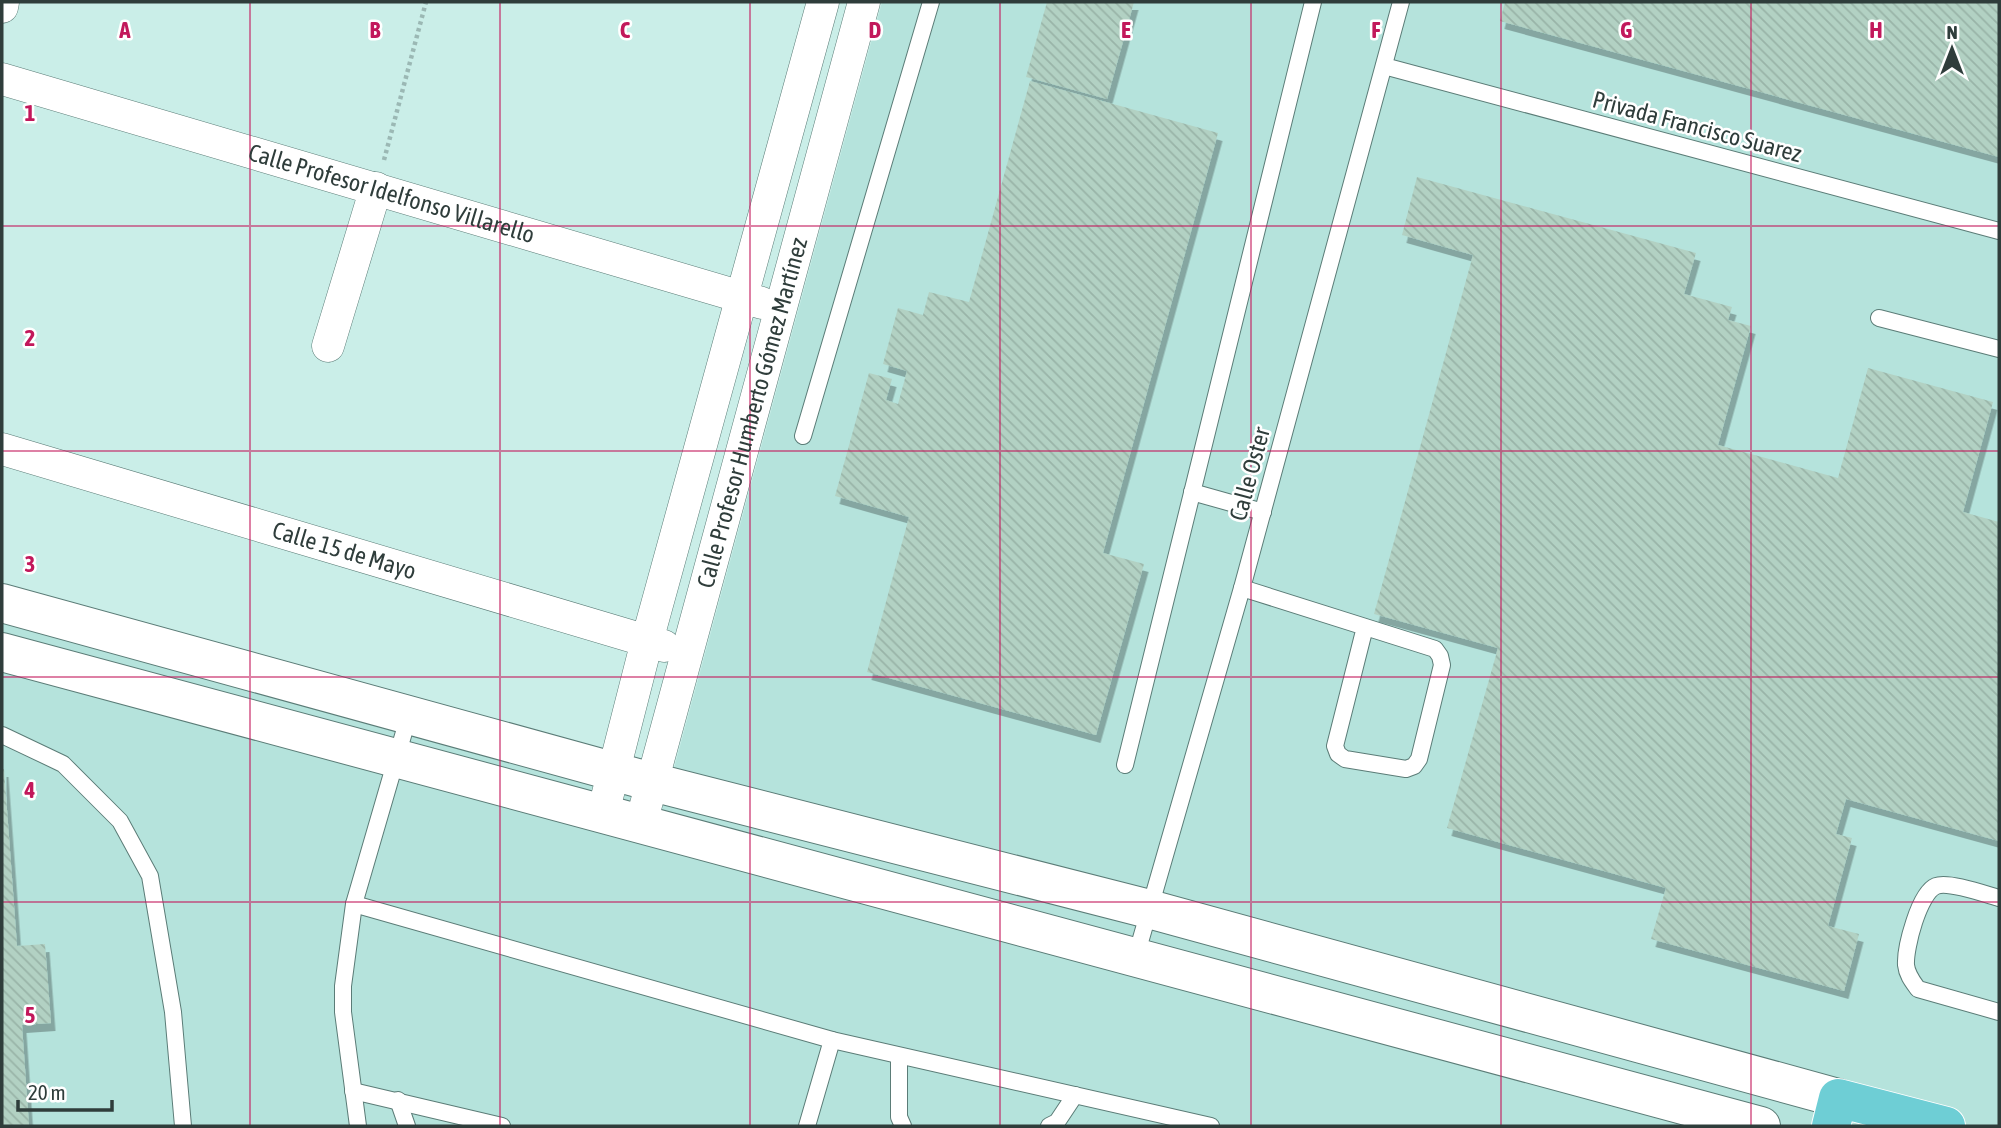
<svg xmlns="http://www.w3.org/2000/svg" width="2001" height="1128" viewBox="0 0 2001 1128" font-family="'Asap Condensed',sans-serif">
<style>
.built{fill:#b5e3dc}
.building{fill:url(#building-back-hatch);filter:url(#shadow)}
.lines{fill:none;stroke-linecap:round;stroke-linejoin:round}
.lane-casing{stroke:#5b7c77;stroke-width:18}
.street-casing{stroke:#5b7c77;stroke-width:33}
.secondary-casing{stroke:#5b7c77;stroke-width:40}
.primary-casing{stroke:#fff;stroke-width:40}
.path{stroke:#9bb8b4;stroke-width:4.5;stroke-dasharray:3.5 3.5;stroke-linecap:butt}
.lane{stroke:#fff;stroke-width:16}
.street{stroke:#fff;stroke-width:32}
.secondary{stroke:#fff;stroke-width:38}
.primary{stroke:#6eced5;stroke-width:38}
.grid{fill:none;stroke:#c2185b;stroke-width:2;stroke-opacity:0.55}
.labels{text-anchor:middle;stroke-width:5;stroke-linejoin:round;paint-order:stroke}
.street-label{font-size:24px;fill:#2f3d3b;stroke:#fff}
.grid-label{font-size:23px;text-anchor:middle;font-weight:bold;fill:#c2185b;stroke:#fff;stroke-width:5;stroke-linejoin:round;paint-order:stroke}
</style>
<defs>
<pattern id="building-back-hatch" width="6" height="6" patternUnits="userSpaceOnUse" patternTransform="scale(1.75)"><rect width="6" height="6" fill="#b2d1c3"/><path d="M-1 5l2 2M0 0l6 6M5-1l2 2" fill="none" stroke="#99b4a8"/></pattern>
<filter id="shadow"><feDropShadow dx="4.5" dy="8" stdDeviation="0" flood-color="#0004"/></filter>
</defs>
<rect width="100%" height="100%" fill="#caeee8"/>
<polygon class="built" points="882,2 1999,2 1999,1126 2,1126 2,619 667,794"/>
<g class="building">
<polygon points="1047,2 1134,2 1107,99 1026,77"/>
<polygon points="1505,2 1999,2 1999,157 1500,21"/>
<polygon points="1030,81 1218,133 1103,553 1144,564 1096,735 867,672 909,517 835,496 869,373 892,379 886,400 898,404 907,371 883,364 898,308 923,315 929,292 969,302"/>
<polygon points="1417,177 1696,253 1684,294 1732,307 1728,320 1751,326 1718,445 1838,478 1868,368 1993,402 1963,512 1999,522 1999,841 1846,799 1836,834 1852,838 1828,926 1859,934 1844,991 1651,939 1666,888 1447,828 1498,648 1374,614 1473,255 1402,235"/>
<polygon points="2,769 4,769 17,946 45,944 51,1023 22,1025 29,1126 2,1126"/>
</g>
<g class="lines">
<defs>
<g id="lane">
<polyline points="1384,66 1999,231"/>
<polyline points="1879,318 1999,349"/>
<polyline points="803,436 931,2"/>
<polyline points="1192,492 1263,512"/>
<polyline points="1242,588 1435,649 1440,656 1442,665 1419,759 1414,766 1406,769 1345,759 1338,754 1335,746 1365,627"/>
<polyline points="2,735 63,764 120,821 150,876 173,1012 183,1126"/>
<polyline points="1125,765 1313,2"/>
<path d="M1999,898C1985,894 1948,881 1936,886C1919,893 1905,948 1906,965C1907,975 1913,982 1918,989L1999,1012"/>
<polyline points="354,904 832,1040 1211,1126"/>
<polyline points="1136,956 1242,588 1401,2"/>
<polyline points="899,1057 899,1117 903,1126"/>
<polyline points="353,1091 502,1126"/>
<polyline points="398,1100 407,1126"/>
<polyline points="358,1126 343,1012 343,986 354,904 409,715"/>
<polyline points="807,1126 832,1040"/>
<polyline points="1049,1126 1057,1122 1075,1095"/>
</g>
<g id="street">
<polyline points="2,7 3,2"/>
<path id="s1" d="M2,79L762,303"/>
<polyline points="328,346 376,188"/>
<path id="s2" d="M2,449L664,646"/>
<polyline points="603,813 647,641 823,2"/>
<path id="s3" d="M641,823L864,2"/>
</g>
<g id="secondary">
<polyline points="2,603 652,782 1149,909 1838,1098"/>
<polyline points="2,652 1761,1126"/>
</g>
<polyline id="primary" points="1831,1126 1838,1098 1946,1126"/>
</defs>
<use href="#lane" class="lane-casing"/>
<use href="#street" class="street-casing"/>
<use href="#secondary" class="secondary-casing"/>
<use href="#primary" class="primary-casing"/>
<polyline class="path" points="384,160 426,2"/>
<use href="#lane" class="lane"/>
<use href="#street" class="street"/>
<use href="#secondary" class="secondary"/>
<use href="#primary" class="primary"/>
</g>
<path class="grid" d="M250,2V1126M500,2V1126M750,2V1126M1000,2V1126M1251,2V1126M1501,2V1126M1751,2V1126M2,226H1999M2,451H1999M2,677H1999M2,902H1999"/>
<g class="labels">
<g class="street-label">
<text transform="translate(1697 127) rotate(15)" y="8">Privada Francisco Suarez</text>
<text dy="8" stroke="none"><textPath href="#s1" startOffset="406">Calle Profesor Idelfonso Villarello</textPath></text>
<text dy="8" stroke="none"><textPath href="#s3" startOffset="425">Calle Profesor Humberto Gómez Martínez</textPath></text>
<text transform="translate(1250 474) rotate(-75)" y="8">Calle Oster</text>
<text dy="8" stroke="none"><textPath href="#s2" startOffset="357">Calle 15 de Mayo</textPath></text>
</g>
</g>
<g class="grid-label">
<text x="125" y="38">A</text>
<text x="375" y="38">B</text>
<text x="625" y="38">C</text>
<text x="875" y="38">D</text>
<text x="1126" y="38">E</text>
<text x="1376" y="38">F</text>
<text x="1626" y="38">G</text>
<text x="1876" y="38">H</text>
<text x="30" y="121">1</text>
<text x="30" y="346">2</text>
<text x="30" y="572">3</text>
<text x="30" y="798">4</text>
<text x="30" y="1023">5</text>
</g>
<rect width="2001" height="1128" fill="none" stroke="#2f3d3b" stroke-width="7"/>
<g transform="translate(1952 49)" stroke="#ffffff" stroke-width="5" paint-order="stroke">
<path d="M0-5L12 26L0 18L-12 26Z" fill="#2f3d3b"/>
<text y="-10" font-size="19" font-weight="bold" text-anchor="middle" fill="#2f3d3b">N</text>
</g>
<path d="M18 1100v10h94v-10" fill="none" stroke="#2f3d3b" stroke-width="3.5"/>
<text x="28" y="1100" font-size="21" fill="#2f3d3b" stroke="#ffffff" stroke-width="5" paint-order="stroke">20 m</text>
</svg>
